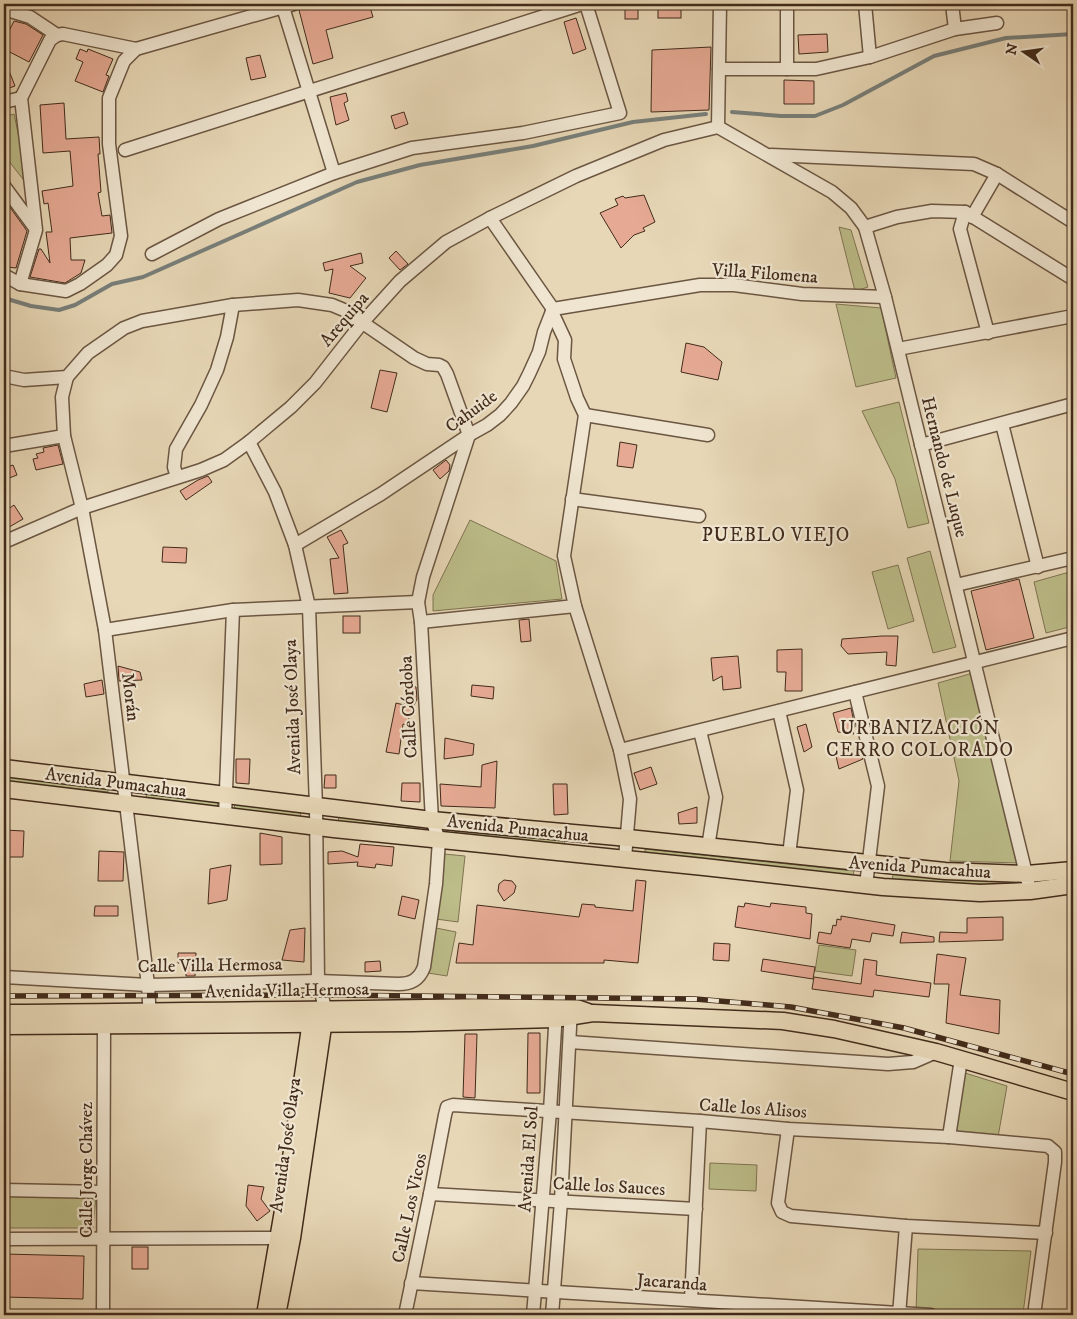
<svg xmlns="http://www.w3.org/2000/svg" width="1077" height="1319" viewBox="0 0 1077 1319" font-family="'IM FELL DW Pica',serif">
<style>
.green{fill:#bcbd89;stroke:#7f7452}
.lines{fill:none;stroke-linecap:round;stroke-linejoin:round}
.stream{stroke:#787f7a;stroke-width:4}
.building{fill:#e6aa94;stroke:#422b1b}
.minor-casing{stroke:#6b5642;stroke-width:15}
.major-casing{stroke:#422b1b;stroke-width:19}
.minor{stroke:#efe5d0;stroke-width:12}
.major{stroke:#e7d7b6;stroke-width:16}
.rail-casing{stroke:#422b1b;stroke-width:5.5}
.rail{stroke:#efe5d0;stroke-width:4;stroke-dasharray:11;stroke-linecap:butt}
.labels{text-anchor:middle;stroke-width:4.5;stroke-linejoin:round;paint-order:stroke}
.street-label{font-size:18px;fill:#422b1b;stroke:#efe5d0}
.neighbourhood-label{font-size:19px;letter-spacing:1px;fill:#422b1b;stroke:#efe5d0}
</style>
<rect width="100%" height="100%" fill="#e7d7b6"/>
<filter id="stains"><feTurbulence type="fractalNoise" baseFrequency=".004" numOctaves="4"/><feColorMatrix values="0 0 0 0 .2 0 0 0 0 .09 0 0 0 0 .02 0 0 0 .5 -.17"/></filter>
<radialGradient id="worn" r=".72"><stop offset=".6" stop-color="#630" stop-opacity="0"/><stop offset="1" stop-color="#630" stop-opacity=".3"/></radialGradient>
<g class="green">
<polygon points="14,114 30,188 4,155 4,117"/>
<polygon points="839,227 851,230 868,287 855,291"/>
<polygon points="836,304 881,308 896,378 856,387"/>
<polygon points="899,402 929,523 908,528 895,479 862,411"/>
<polygon points="470,520 556,561 562,599 433,611 433,595"/>
<polygon points="930,551 956,647 933,653 907,558"/>
<polygon points="898,565 914,621 888,629 872,572"/>
<polygon points="1073,571 1073,626 1046,633 1034,582"/>
<polygon points="973,673 1020,863 950,861 959,781 938,683"/>
<polygon points="4,776 108,787 108,792 4,781"/>
<polygon points="147,793 218,802 217,807 146,797"/>
<polygon points="235,804 301,813 300,818 234,809"/>
<polygon points="339,817 416,827 415,832 338,822"/>
<polygon points="455,830 563,840 565,842 563,845 455,834"/>
<polygon points="645,849 854,871 853,876 645,854"/>
<polygon points="444,854 465,856 458,922 436,919"/>
<polygon points="893,874 962,880 1008,880 1008,884 978,884 892,880"/>
<polygon points="436,928 456,932 447,976 428,973"/>
<polygon points="819,945 856,950 852,976 815,971"/>
<polygon points="965,1073 1007,1086 998,1137 953,1136"/>
<polygon points="710,1163 757,1165 756,1191 709,1189"/>
<polygon points="4,1194 96,1196 93,1228 4,1228"/>
<polygon points="918,1249 1031,1251 1023,1314 916,1312"/>
</g>
<g class="lines">
<g class="stream">
<polyline points="732,112 781,116 815,116 843,105 934,56 1006,38 1073,34"/>
<polyline points="4,298 31,306 59,310 75,305 112,284 143,277 357,182 420,165 533,146 633,122 706,114"/>
</g>
</g>
<g class="building">
<polygon points="319,4 369,4 373,17 326,30 333,58 313,64 299,10"/>
<rect x="625" y="4" width="13" height="15"/>
<rect x="658" y="4" width="23" height="14"/>
<polygon points="576,18 586,49 573,54 564,22"/>
<polygon points="14,21 26,24 43,35 29,62 4,49 4,41"/>
<polygon points="827,34 828,52 799,54 798,35"/>
<polygon points="711,47 709,110 651,112 652,50"/>
<polygon points="80,49 87,52 88,49 113,59 106,75 109,76 103,92 75,81 83,62 76,59"/>
<polygon points="260,55 266,77 251,80 246,58"/>
<polygon points="4,58 15,86 4,90"/>
<polygon points="784,80 814,81 814,104 784,104"/>
<polygon points="346,93 348,101 344,103 349,120 336,125 330,97"/>
<polygon points="64,103 66,139 99,137 100,154 98,154 101,192 98,193 102,216 110,215 112,233 70,238 71,260 85,260 81,273 65,283 30,277 39,249 41,249 50,263 46,232 52,232 48,203 44,204 42,191 73,186 70,151 43,153 40,105"/>
<polygon points="404,112 408,124 395,129 391,116"/>
<polygon points="644,195 655,222 643,228 645,231 634,235 621,248 600,213 618,205 615,199 623,196 625,198"/>
<polygon points="4,199 27,231 16,268 7,267 9,261 4,260"/>
<polygon points="396,251 408,264 400,270 389,258"/>
<polygon points="361,253 363,263 350,266 366,278 350,298 329,293 333,269 325,271 323,263"/>
<polygon points="686,343 704,347 722,362 718,380 681,372"/>
<polygon points="380,370 397,373 387,412 371,408"/>
<polygon points="620,442 637,445 633,468 617,466"/>
<polygon points="58,445 63,464 36,470 33,459 38,458 36,454 44,452 43,448"/>
<polygon points="446,460 450,465 449,471 440,479 433,470"/>
<polygon points="13,465 17,475 4,480 4,468"/>
<polygon points="208,476 212,482 186,500 180,491 198,480"/>
<polygon points="14,505 23,519 4,530 4,512"/>
<polygon points="341,530 348,543 343,545 348,593 334,594 330,559 339,558 327,537"/>
<polygon points="163,547 187,548 186,563 162,562"/>
<polygon points="1019,579 1034,638 986,650 971,591"/>
<rect x="343" y="616" width="17" height="17"/>
<polygon points="529,619 531,641 521,642 519,620"/>
<polygon points="882,636 898,636 896,666 886,665 887,652 848,654 841,646 842,639"/>
<polygon points="802,649 802,691 785,691 786,672 777,672 777,650"/>
<polygon points="738,656 741,688 723,690 722,676 713,681 711,658"/>
<polygon points="118,666 140,672 142,680 119,681"/>
<polygon points="102,680 104,694 86,697 84,684"/>
<polygon points="472,685 494,687 493,699 471,696"/>
<polygon points="413,686 416,687 417,699 410,714 407,725 403,724 399,754 386,752 396,703 404,705"/>
<polygon points="851,708 855,727 852,728 854,734 838,732 833,713"/>
<polygon points="806,724 812,747 804,752 797,727"/>
<polygon points="445,738 474,744 473,755 444,759"/>
<polygon points="861,750 863,759 839,769 836,756"/>
<polygon points="236,759 250,759 249,784 236,783"/>
<polygon points="497,761 495,808 441,806 440,784 481,787 482,765"/>
<polygon points="651,767 657,784 640,790 634,773"/>
<polygon points="325,775 336,775 336,788 324,788"/>
<polygon points="402,783 420,783 420,802 401,801"/>
<polygon points="553,784 567,784 568,814 554,815"/>
<polygon points="697,807 697,823 679,824 678,813"/>
<polygon points="4,830 24,831 23,857 4,857"/>
<polygon points="260,833 282,837 282,864 260,865"/>
<polygon points="360,844 394,847 392,866 376,864 375,868 357,866 358,862 328,864 328,852 342,851 358,857"/>
<polygon points="99,851 124,852 123,881 98,881"/>
<polygon points="231,865 227,900 208,904 210,869"/>
<polygon points="504,880 512,881 516,886 514,893 504,901 498,891 499,884"/>
<polygon points="636,880 646,881 638,963 604,960 604,963 456,963 459,943 473,945 477,905 579,917 582,904 595,905 595,907 633,911"/>
<polygon points="402,896 419,900 415,919 398,915"/>
<polygon points="745,903 770,907 771,903 806,907 806,913 812,914 810,939 735,927 738,906 744,907"/>
<polygon points="95,906 118,906 118,916 94,916"/>
<polygon points="841,916 895,925 893,936 872,933 870,942 852,939 850,948 817,943 819,932 831,934 833,925 836,926 837,919 841,920"/>
<polygon points="1003,917 1003,940 939,942 940,932 967,933 967,918"/>
<polygon points="305,928 304,962 282,960 290,930"/>
<polygon points="902,932 934,937 934,942 900,943"/>
<polygon points="714,943 730,944 729,961 713,960"/>
<polygon points="178,953 196,953 195,976 186,976 186,963 178,963"/>
<polygon points="937,954 966,958 960,995 1000,1000 999,1034 946,1023 949,984 934,984"/>
<polygon points="763,959 815,967 813,979 761,971"/>
<polygon points="864,959 877,961 876,975 931,983 929,997 874,990 873,997 812,989 814,977 861,984"/>
<polygon points="380,961 381,971 365,972 365,962"/>
<polygon points="528,1033 540,1033 540,1093 527,1093"/>
<polygon points="465,1034 477,1034 475,1098 463,1097"/>
<polygon points="248,1185 264,1187 261,1199 270,1211 257,1221 246,1206"/>
<rect x="132" y="1247" width="16" height="22"/>
<polygon points="4,1254 84,1256 83,1299 4,1297"/>
</g>
<g class="lines">
<defs>
<g id="minor">
<polyline points="282,4 334,173"/>
<polyline points="865,4 870,57"/>
<polyline points="952,4 955,29"/>
<polyline points="4,9 30,17 57,35 63,34 136,49"/>
<polyline points="719,69 816,69 870,57 955,29 997,23"/>
<polyline points="787,69 787,4"/>
<polyline points="4,102 21,98"/>
<polyline points="718,127 832,192 851,208 865,227 885,297 1028,882"/>
<polyline points="718,127 720,4"/>
<polyline points="125,150 582,4"/>
<polyline points="771,155 974,164 997,174 1073,222"/>
<polyline points="4,186 35,228"/>
<polyline points="965,212 960,229 988,333"/>
<polyline points="972,217 997,174"/>
<polyline points="490,218 553,309"/>
<polyline points="865,227 897,217 932,211 965,212 1073,279"/>
<polyline points="152,254 219,219 334,173 412,148 523,133 620,113 586,4"/>
<polyline points="4,275 20,284 66,291 80,284 107,265 116,255 121,236 109,144 109,98 124,61 136,49 294,4"/>
<polyline points="20,284 36,230 21,98 50,40 57,35"/>
<polyline points="553,309 700,285 734,285 802,294 885,297"/>
<polyline points="552,312 565,340 564,359 577,398 585,415 564,556 575,606 620,750 630,799 625,858"/>
<polyline points="898,349 1073,316"/>
<polyline points="4,376 24,380 67,377 88,353 124,328 142,321 233,305 298,300 332,305 344,310 414,358 427,364 439,365 443,367 447,374 469,435"/>
<polyline points="67,377 62,397 64,436 82,508 105,630 148,985 150,1019"/>
<polyline points="585,415 708,435"/>
<polyline points="1002,424 1038,567"/>
<polyline points="249,442 275,492 295,545 309,607 316,807 318,981 325,1008"/>
<polyline points="921,445 1073,404"/>
<polyline points="4,446 64,436"/>
<polyline points="177,477 174,467 176,449 201,405 217,370 227,337 233,305"/>
<polyline points="572,499 699,516"/>
<polyline points="4,542 82,508 201,470 224,460 249,442 291,407 315,383 362,323 400,281 446,242 490,218 576,176 664,140 718,127"/>
<polyline points="295,545 381,494 469,435 487,425 500,415 511,403 523,386 529,374 539,352 544,332 553,309"/>
<polyline points="956,585 1073,558"/>
<polyline points="421,622 575,606"/>
<polyline points="105,630 233,610 418,602"/>
<polyline points="855,692 878,786 866,885"/>
<polyline points="779,711 797,790 789,855"/>
<polyline points="700,731 716,797 708,847"/>
<polyline points="620,750 1073,638"/>
<polyline points="225,816 233,610"/>
<path d="M4,977L148,985L318,981L398,984C411,984 419,980 424,967L436,884L439,840L432,820L421,622L418,602L423,577L469,435"/>
<polyline points="570,1042 888,1064 913,1062 936,1052"/>
<polyline points="788,1129 778,1203 782,1212 791,1216 906,1226 1046,1233"/>
<polyline points="949,1137 961,1059"/>
<polyline points="4,1190 103,1192"/>
<polyline points="430,1194 696,1209"/>
<polyline points="4,1239 286,1238"/>
<polyline points="411,1283 931,1315"/>
<polyline points="691,1300 700,1121"/>
<polyline points="103,1315 104,1025"/>
<polyline points="405,1315 430,1194 445,1115 447,1107 453,1105 700,1121 788,1129 949,1137 1048,1146 1055,1152 1055,1162 1034,1315"/>
<polyline points="533,1315 550,1111 556,1011"/>
<polyline points="552,1315 561,1201 571,1008"/>
<polyline points="899,1315 906,1226"/>
</g>
<g id="major">
<polyline points="4,768 432,820 628,838 945,871 1027,874 1073,870"/>
<polyline points="4,789 334,829 704,867 883,887 980,893 1030,891 1073,885"/>
<path d="M4,1013C188,1011 372,1010 556,1005L571,1006L588,1012"/>
<polyline points="4,1026 412,1023 555,1019 593,1013 783,1021 834,1029 936,1052 1073,1092"/>
<polyline points="265,1315 285,1199 312,1014"/>
<polyline points="277,1315 292,1238 325,1013"/>
</g>
</defs>
<use href="#minor" class="minor-casing"/>
<use href="#major" class="major-casing"/>
<use href="#minor" class="minor"/>
<use href="#major" class="major"/>
<defs>
<polyline id="rail" points="4,996 322,995 695,999 791,1007 904,1028 1073,1074"/>
</defs>
<use href="#rail" class="rail-casing"/>
<use href="#rail" class="rail"/>
</g>
<g class="labels">
<g class="street-label">
<text transform="translate(765 273) rotate(4)" y="6">Villa Filomena</text>
<text transform="translate(344 319) rotate(-50)" y="6">Arequipa</text>
<text transform="translate(471 411) rotate(-36)" y="6">Cahuide</text>
<text transform="translate(945 467) rotate(76)" y="6">Hernando de Luque</text>
<text transform="translate(131 697) rotate(83)" y="6">Morán</text>
<text transform="translate(292 707) rotate(-92)" y="6">Avenida José Olaya</text>
<text transform="translate(408 707) rotate(-93)" y="6">Calle Córdoba</text>
<text transform="translate(116 782) rotate(7)" y="6">Avenida Pumacahua</text>
<text transform="translate(518 828) rotate(6)" y="6">Avenida Pumacahua</text>
<text transform="translate(920 867) rotate(4)" y="6">Avenida Pumacahua</text>
<text transform="translate(210 965) rotate(-1)" y="6">Calle Villa Hermosa</text>
<text transform="translate(287 990) rotate(-1)" y="6">Avenida Villa Hermosa</text>
<text transform="translate(753 1108) rotate(4)" y="6">Calle los Alisos</text>
<text transform="translate(285 1145) rotate(-82)" y="6">Avenida José Olaya</text>
<text transform="translate(528 1159) rotate(-86)" y="6">Avenida El Sol</text>
<text transform="translate(86 1170) rotate(-90)" y="6">Calle Jorge Chávez</text>
<text transform="translate(609 1186) rotate(3)" y="6">Calle los Sauces</text>
<text transform="translate(409 1208) rotate(-78)" y="6">Calle Los Vicos</text>
<text transform="translate(672 1282) rotate(4)" y="6">Jacaranda</text>
</g>
<g class="neighbourhood-label">
<text x="776" y="541">PUEBLO VIEJO</text>
<text x="920" y="734">URBANIZACIÓN<tspan x="920" dy="22">CERRO COLORADO</tspan></text>
</g>
</g>
<rect width="1077" height="1319" fill="none" stroke="#e7d7b6" stroke-width="20"/>
<rect x="5" y="5" width="1067" height="1309" fill="none" stroke="#422b1b" stroke-width="2.5"/>
<rect x="10" y="10" width="1057" height="1299" fill="none" stroke="#422b1b"/>
<g transform="translate(1024 52) rotate(283)" stroke="#efe5d0" stroke-width="4" paint-order="stroke">
<path d="M0-4L9 19L0 12L-9 19Z" fill="#422b1b"/>
<text y="-8" font-size="14" font-weight="bold" text-anchor="middle" fill="#422b1b">N</text>
</g>
<rect width="100%" height="100%" filter="url(#stains)"/>
<rect width="100%" height="100%" fill="url(#worn)"/>
</svg>
